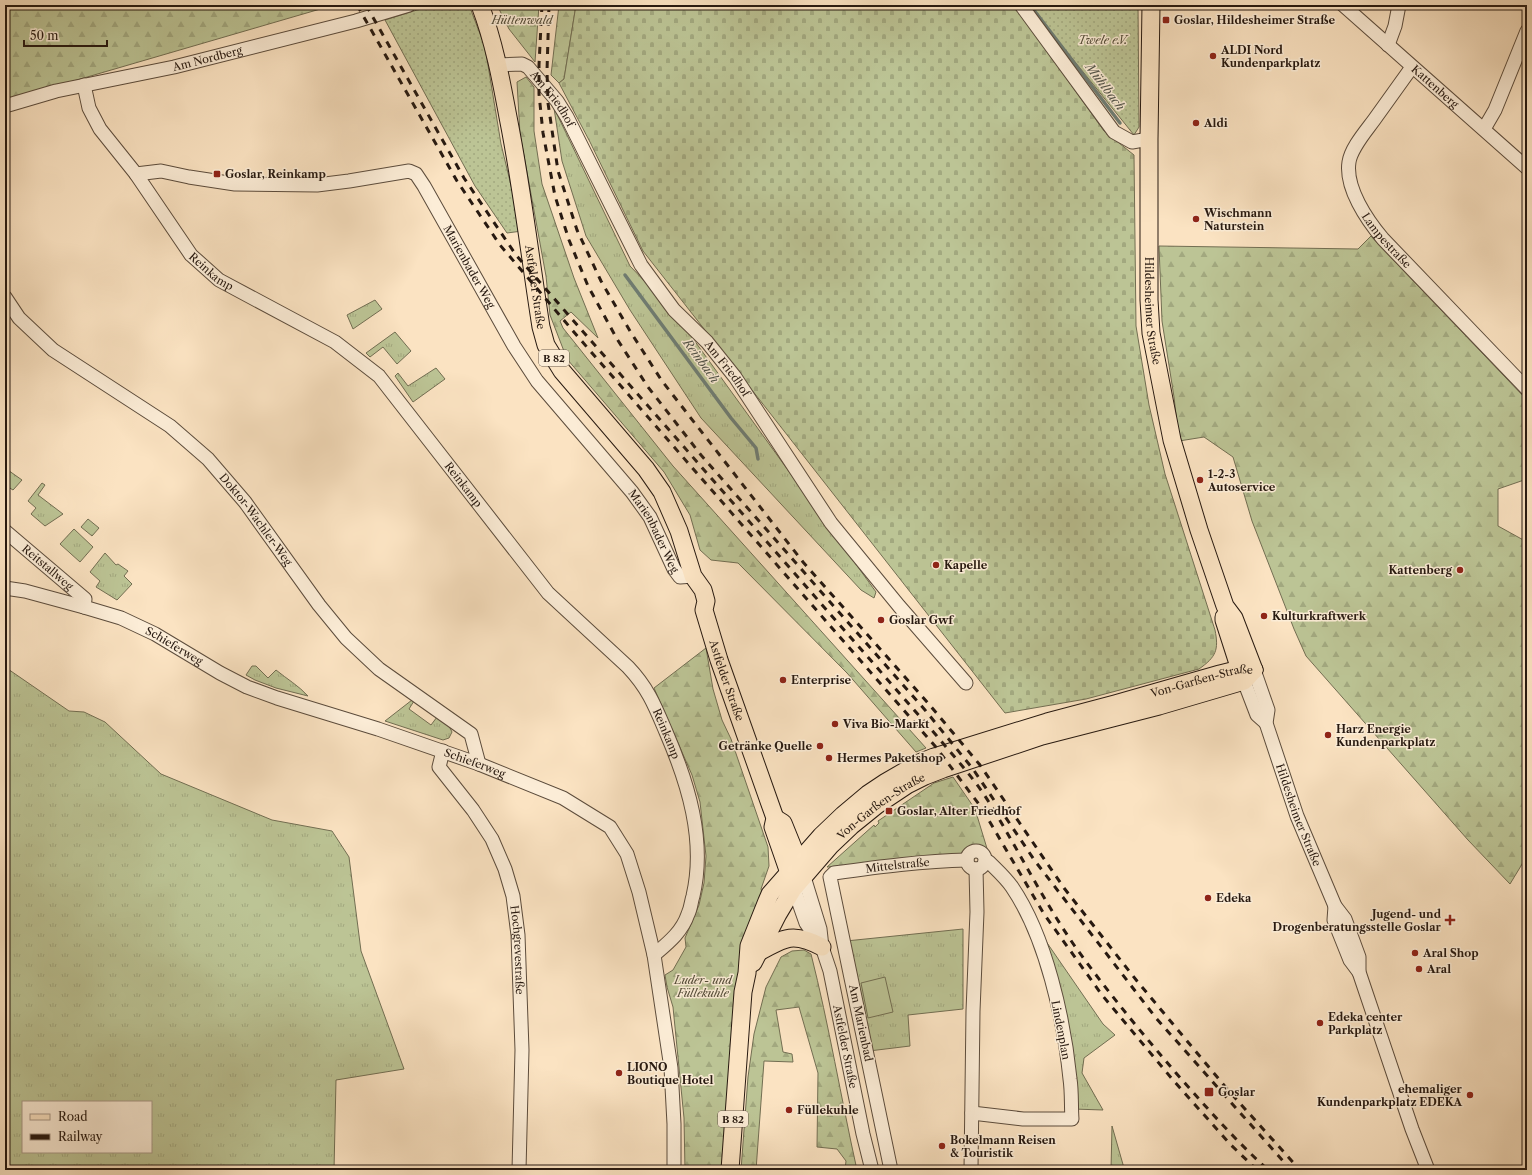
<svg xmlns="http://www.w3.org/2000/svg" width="1532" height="1175" viewBox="0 0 1532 1175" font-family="'Libre Caslon Text',serif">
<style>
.grass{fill:url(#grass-tufts);stroke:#726e52;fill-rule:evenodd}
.forest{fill:url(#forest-firs);stroke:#726e52}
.cemetery{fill:url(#cemetery-stones);stroke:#726e52}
.garden{fill:url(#garden-dots);stroke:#726e52}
.pitch{fill:#bcc495;stroke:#726e52}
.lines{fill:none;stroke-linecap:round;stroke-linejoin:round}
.stream{stroke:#6f7c72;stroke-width:3.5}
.minor-casing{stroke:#5c4c3c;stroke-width:15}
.major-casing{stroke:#271910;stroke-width:19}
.minor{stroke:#fcedd7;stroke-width:13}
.major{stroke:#fbe3c2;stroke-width:17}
.rail{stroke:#271910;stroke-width:3;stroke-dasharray:7 7;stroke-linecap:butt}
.poi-dot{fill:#8f2418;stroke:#fcedd7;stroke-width:1.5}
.labels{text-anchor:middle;stroke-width:3;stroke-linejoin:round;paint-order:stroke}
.shield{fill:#fcedd7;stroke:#67594c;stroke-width:1}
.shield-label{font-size:10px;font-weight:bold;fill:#271910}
.park-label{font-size:11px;font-style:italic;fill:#544c38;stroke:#fcedd7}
.poi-label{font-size:11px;font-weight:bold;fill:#271910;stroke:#fcedd7;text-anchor:start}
.street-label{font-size:11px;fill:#271910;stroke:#fcedd7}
.water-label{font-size:12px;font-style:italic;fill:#515349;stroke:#fcedd7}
</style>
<defs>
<pattern id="grass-tufts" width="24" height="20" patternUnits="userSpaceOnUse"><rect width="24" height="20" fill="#bcc495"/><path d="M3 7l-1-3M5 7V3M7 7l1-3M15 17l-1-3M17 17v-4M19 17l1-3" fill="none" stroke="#a2a87f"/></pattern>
<pattern id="forest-firs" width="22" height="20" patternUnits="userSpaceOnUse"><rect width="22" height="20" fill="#bcc495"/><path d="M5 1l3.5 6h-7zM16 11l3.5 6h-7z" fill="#a2a87f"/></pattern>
<pattern id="cemetery-stones" width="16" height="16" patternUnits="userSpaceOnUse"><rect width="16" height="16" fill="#bcc495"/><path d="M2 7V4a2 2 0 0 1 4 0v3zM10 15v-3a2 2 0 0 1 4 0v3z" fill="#a2a87f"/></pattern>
<pattern id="garden-dots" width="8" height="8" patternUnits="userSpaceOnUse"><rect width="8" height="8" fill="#bcc495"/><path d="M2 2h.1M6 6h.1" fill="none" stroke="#a2a87f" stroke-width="1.8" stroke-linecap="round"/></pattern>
</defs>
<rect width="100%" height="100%" fill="#fbe3c2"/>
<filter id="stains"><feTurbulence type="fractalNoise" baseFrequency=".005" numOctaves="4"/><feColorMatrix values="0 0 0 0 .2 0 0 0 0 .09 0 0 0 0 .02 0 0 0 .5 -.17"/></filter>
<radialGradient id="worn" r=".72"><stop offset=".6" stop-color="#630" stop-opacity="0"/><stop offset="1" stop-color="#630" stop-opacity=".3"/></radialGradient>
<g class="grass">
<polygon points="554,108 630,266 673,311 876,592 874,598 861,590 701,418 630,310 586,236 562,161"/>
<polygon points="375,300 382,309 353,329 347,315"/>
<polygon points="395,332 411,351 397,364 383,347 370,357 366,353"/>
<polygon points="436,368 445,379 413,402 395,376 398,373 408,386"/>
<polygon points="5,468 22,480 13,490 5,485"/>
<polygon points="42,483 45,485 38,495 63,514 45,526 31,514 36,508 28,501"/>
<polygon points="88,519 99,528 92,536 81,527"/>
<polygon points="74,529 93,547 80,562 60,544"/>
<polygon points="105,553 116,565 118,564 128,571 124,576 132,584 117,600 96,587 100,581 90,572"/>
<path d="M252,666H256L268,678L276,670C287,679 299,686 308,696L276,688L255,680L246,675Z"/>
<path d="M5,667L69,711L84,712L105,722L161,774L272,820L332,831L349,857L361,951L404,1069L336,1080L334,1170H5ZM23,1102H151V1152H23Z"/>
<polygon points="412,700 414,701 409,709 431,725 437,717 449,726 452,732 449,738 443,740 385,721"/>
<polygon points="963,929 963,1009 908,1015 910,1046 869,1051 846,941"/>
<polygon points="1043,937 1103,1024 1115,1035 1084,1058 1082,1073 1103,1110 1073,1109"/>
<polygon points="1112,1126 1124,1168 1125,1170 1111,1170"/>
</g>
<g class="forest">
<polygon points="5,5 334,5 5,101"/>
<polygon points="497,5 539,5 535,62 509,29"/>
<polygon points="559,5 576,5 564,79 559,83 551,75"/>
<polygon points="526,77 534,87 534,131 542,184 574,278 598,338 571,312 560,321 563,328 673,466 926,748 916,752 847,673 738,563 711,560 700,550 690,515 664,472 567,359 550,315 546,276 520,134 517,82"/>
<polygon points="1371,236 1378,244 1527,400 1527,479 1498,489 1498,526 1527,542 1527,856 1510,884 1468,840 1306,656 1294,629 1252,521 1233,457 1204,437 1179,441 1174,397 1162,321 1159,246 1358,249"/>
<polygon points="706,648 713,689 722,720 731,739 768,847 769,866 761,889 764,896 725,1170 685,1170 684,1118 673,1007 667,987 665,975 673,970 686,947 685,938 699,905 704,883 706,856 700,802 692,775 654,688"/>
<polygon points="953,777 975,809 989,855 827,867 874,825 875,827 879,823 878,821 934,783"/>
<path d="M804,950L811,954C829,1025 841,1098 857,1170H845L846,1161L837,1149L817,1147L818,1073L799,1007L776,1010L783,1052L792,1054L793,1062L764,1061L756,1170H741L748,1077L754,1034L766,987L781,957L792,951Z"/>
</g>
<path class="cemetery" d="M576,5H1014L1104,131L1134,155L1136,326L1149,405L1165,474L1215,630C1219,650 1216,657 1199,669L1086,699L1005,713L643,251L590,142L559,83L564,79Z"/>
<g class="garden">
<polygon points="433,5 469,5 485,47 501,144 522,231 507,233 475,186 385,20"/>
<polygon points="1029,5 1138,5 1139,127 1134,135"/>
</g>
<polygon class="pitch" points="885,977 893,1012 868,1018 861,983"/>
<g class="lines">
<g class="stream">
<polyline points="1030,5 1120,123"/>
<polyline points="625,275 731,418 756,448 758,459"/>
</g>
<defs>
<g id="minor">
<polyline points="1021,5 1114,132 1132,142 1149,139"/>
<path id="s1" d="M1343,5L1527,168"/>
<polyline points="1388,45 1395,26 1399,5"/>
<path id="s2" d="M498,65L522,64L528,67L557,101L567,117L641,265L674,310L707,342L735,377L831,523L899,606L966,683"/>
<path id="s3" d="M1412,67C1400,84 1387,102 1374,120C1366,131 1351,148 1349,162C1345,188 1367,220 1383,239L1527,389"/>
<path id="s4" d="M84,85L89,108L100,129L136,174L191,255L219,280L335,342L379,376L548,593L628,667C648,688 655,706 666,732C688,783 706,840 693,896C691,902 691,908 688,914C682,932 668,943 654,955"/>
<path id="s5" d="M5,106L56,91L174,67L356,21L409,5"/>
<polyline points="1484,129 1495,110 1527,31"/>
<path id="s6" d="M136,174L161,171L189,177L235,184L317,185L349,181L409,171L416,174L424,186L514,346L537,381L632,492L650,517L674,569L680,577L693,576"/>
<path id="s7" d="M5,297L19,318L53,350L170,426L208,459L245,502L319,605L346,638L379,669L471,734L479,764"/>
<path id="s8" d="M5,531L85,599L84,607"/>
<path id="s9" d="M5,588L25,591L84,607L121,618L155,634L220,673L247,687L277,698L378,729L479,764L563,798L610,827L627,854L639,892L654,955L671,1068L674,1124V1170"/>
<path id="s10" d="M1254,670L1268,710L1266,723L1297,816L1335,906L1345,919L1359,957V972L1412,1129L1428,1170"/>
<polyline points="1244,681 1257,715 1266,723"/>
<path id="s11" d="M443,751L439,767L473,810L492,839L505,869L513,896L518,935L522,1050L519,1170"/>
<circle cx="976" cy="860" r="9"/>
<path id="s12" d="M804,877L820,929L822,947L830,971L863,1134L872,1170"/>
<polyline points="792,883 806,923 820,944"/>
<polyline points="1335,906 1334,920 1350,960 1359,972"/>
<path d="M972,1113L1023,1119H1072C1071,1106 1072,1092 1070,1079C1064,1019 1046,937 1012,887C1006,878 997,870 989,862H985"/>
<path id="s13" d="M891,1170L830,877L834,873C878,867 923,861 967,860"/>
<polyline points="971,1170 973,1011 977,912 976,869"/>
</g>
<g id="major">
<path id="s14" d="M480,5C494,42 501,79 508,117C522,187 530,257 541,327L546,345L562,371L646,469L662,492L679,531L693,576L703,590L706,601L704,610L719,660L775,818L773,827L789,873"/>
<path id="s15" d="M1151,5L1149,139V300L1151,333L1172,440L1199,530L1225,606L1234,618L1254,670"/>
<polyline points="1224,617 1224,620 1243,679"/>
<polyline points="775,818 783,823 802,870"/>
<path d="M759,952C785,937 794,932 822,947"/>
<path id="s16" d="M753,963L778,914L793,889L831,845L851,826L877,805L907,785L925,776L943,769L1042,736L1159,706L1244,681L1254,670"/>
<path id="s17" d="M730,1170L743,992L747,973L749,946L767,901L770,894L821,836L843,815L868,794L886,782L919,763L934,757L1047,722L1115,704L1220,674L1240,669L1254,670"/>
</g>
</defs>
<use href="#minor" class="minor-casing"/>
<use href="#major" class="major-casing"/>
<use href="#minor" class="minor"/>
<use href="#major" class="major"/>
<g class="rail">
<polyline points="357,5 457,181 500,245 579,338 935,746 981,807 1044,914 1102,995 1173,1080 1230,1144 1257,1170"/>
<path d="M366,5L464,178L516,255L936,735C955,758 975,779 990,804C1019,851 1043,900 1074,945C1106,990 1141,1032 1176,1073C1206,1107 1235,1140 1268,1170"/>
<polyline points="542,5 539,65 539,94 543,133 555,196 569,240 588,286 617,339 648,387 701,455 925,710 973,769 1035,861 1156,1018 1291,1170"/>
<polyline points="549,5 547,71 548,103 558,171 577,230 601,281 630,331 662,381 803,562 928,703 980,765 1064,888 1137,981 1228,1090 1300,1170"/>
</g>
</g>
<g class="poi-dot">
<rect x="1162" y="16" width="8" height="8" rx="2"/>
<circle cx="1213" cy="56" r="4"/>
<circle cx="1196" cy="123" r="4"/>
<rect x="213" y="170" width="8" height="8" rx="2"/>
<circle cx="1196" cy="219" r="4"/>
<circle cx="1200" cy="480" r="4"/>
<circle cx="936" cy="565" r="4"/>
<circle cx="1460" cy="570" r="4"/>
<circle cx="1264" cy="616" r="4"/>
<circle cx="881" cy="620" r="4"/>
<circle cx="783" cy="680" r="4"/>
<circle cx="835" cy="724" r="4"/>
<circle cx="1328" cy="735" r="4"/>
<circle cx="820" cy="746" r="4"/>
<circle cx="829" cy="758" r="4"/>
<rect x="885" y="807" width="8" height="8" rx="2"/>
<circle cx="1208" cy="898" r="4"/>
<path d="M1448 914h4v4h4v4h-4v4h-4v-4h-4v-4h4z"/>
<circle cx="1415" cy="953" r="4"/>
<circle cx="1419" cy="969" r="4"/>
<circle cx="1320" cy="1023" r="4"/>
<circle cx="619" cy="1073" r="4"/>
<rect x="1204" y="1087" width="10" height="10" rx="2"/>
<circle cx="1470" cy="1095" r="4"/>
<circle cx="789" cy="1110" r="4"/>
<circle cx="942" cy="1146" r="4"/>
</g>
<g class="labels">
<g class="shield">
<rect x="539" y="350" width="30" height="16" rx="3"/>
<rect x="718" y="1111" width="30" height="16" rx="3"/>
</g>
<g class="shield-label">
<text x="554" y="362">B 82</text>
<text x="733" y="1123">B 82</text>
</g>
<g class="park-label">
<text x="522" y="24">Hüttenwald</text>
<text x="1103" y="44">Twele e.V.</text>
<text x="703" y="984">Luder- und<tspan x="703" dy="13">Füllekuhle</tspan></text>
</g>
<g class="poi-label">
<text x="1174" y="24">Goslar, Hildesheimer Straße</text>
<text x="1221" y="54">ALDI Nord<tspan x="1221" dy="13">Kundenparkplatz</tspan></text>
<text x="1204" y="127">Aldi</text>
<text x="225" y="178">Goslar, Reinkamp</text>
<text x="1204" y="217">Wischmann<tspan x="1204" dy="13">Naturstein</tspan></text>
<text x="1208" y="478">1-2-3<tspan x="1208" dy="13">Autoservice</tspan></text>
<text x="944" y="569">Kapelle</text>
<text x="1452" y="574" text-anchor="end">Kattenberg</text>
<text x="1272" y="620">Kulturkraftwerk</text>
<text x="889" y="624">Goslar Gwf</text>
<text x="791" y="684">Enterprise</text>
<text x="843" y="728">Viva Bio-Markt</text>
<text x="1336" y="733">Harz Energie<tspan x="1336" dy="13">Kundenparkplatz</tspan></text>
<text x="812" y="750" text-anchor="end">Getränke Quelle</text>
<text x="837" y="762">Hermes Paketshop</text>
<text x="897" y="815">Goslar, Alter Friedhof</text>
<text x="1216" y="902">Edeka</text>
<text x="1441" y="918" text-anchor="end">Jugend- und<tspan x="1441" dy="13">Drogenberatungsstelle Goslar</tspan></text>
<text x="1423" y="957">Aral Shop</text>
<text x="1427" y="973">Aral</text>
<text x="1328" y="1021">Edeka center<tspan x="1328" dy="13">Parkplatz</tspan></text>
<text x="627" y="1071">LIONO<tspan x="627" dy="13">Boutique Hotel</tspan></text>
<text x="1462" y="1093" text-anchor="end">ehemaliger<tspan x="1462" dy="13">Kundenparkplatz EDEKA</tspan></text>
<text x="1218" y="1096">Goslar</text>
<text x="797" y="1114">Füllekuhle</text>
<text x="950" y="1144">Bokelmann Reisen<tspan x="950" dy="13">&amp; Touristik</tspan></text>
</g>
<g class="street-label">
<text dy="4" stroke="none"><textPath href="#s5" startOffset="208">Am Nordberg</textPath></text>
<text dy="4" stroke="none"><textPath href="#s1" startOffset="123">Kattenberg</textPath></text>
<text dy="4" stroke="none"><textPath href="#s2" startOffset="71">Am Friedhof</textPath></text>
<text dy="4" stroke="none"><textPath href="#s3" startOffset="204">Lampestraße</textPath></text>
<text dy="4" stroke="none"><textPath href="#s6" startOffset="390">Marienbader Weg</textPath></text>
<text dy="4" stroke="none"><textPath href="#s4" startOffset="229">Reinkamp</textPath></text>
<text dy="4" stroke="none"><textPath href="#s14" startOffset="288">Astfelder Straße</textPath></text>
<text dy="4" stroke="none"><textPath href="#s15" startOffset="306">Hildesheimer Straße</textPath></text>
<text dy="4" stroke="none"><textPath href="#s2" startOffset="395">Am Friedhof</textPath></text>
<text dy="4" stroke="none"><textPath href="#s4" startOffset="565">Reinkamp</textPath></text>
<text dy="4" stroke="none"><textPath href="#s7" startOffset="339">Doktor-Wachler-Weg</textPath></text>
<text dy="4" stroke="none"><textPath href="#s6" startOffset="714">Marienbader Weg</textPath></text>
<text dy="4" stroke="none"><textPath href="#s8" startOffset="56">Reitstallweg</textPath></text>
<text dy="4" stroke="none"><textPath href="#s9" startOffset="180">Schieferweg</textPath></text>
<text dy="4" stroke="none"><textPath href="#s14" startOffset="736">Astfelder Straße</textPath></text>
<text dy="4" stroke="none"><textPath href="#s17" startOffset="776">Von-Garßen-Straße</textPath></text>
<text dy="4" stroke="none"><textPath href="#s4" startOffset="889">Reinkamp</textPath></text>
<text dy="4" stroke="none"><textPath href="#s9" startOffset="504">Schieferweg</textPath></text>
<text dy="4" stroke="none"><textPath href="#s16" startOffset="206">Von-Garßen-Straße</textPath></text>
<text dy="4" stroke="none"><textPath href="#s10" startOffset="153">Hildesheimer Straße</textPath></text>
<text dy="4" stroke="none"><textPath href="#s13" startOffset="369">Mittelstraße</textPath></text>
<text dy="4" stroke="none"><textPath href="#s11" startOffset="221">Hochgrevestraße</textPath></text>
<text transform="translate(861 1023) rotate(78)" y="4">Am Marienbad</text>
<text transform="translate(1061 1030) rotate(79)" y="4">Lindenplan</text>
<text dy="4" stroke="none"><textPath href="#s12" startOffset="175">Astfelder Straße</textPath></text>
</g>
<g class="water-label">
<text transform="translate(1105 87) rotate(53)" y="4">Mühlbach</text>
<text transform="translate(701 361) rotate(54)" y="4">Reinbach</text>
</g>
</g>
<rect width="1532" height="1175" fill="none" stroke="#fbe3c2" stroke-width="20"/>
<rect x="6" y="6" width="1520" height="1163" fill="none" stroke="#271910" stroke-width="2"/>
<rect x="10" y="10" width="1512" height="1155" fill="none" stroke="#271910"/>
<rect x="22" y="1101" width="130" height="52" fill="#fcedd7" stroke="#a79887"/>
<rect x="30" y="1114" width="20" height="6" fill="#fbe3c2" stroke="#a79887"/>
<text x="58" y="1121" font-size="12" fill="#271910">Road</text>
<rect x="30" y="1134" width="20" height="6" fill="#271910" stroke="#a79887"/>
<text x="58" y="1141" font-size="12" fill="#271910">Railway</text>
<path d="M24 40v6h83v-6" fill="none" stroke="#271910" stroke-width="2"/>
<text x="30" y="40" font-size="12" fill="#271910" stroke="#fcedd7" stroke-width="3" paint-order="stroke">50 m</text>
<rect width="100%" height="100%" filter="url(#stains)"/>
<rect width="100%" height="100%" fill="url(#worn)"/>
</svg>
